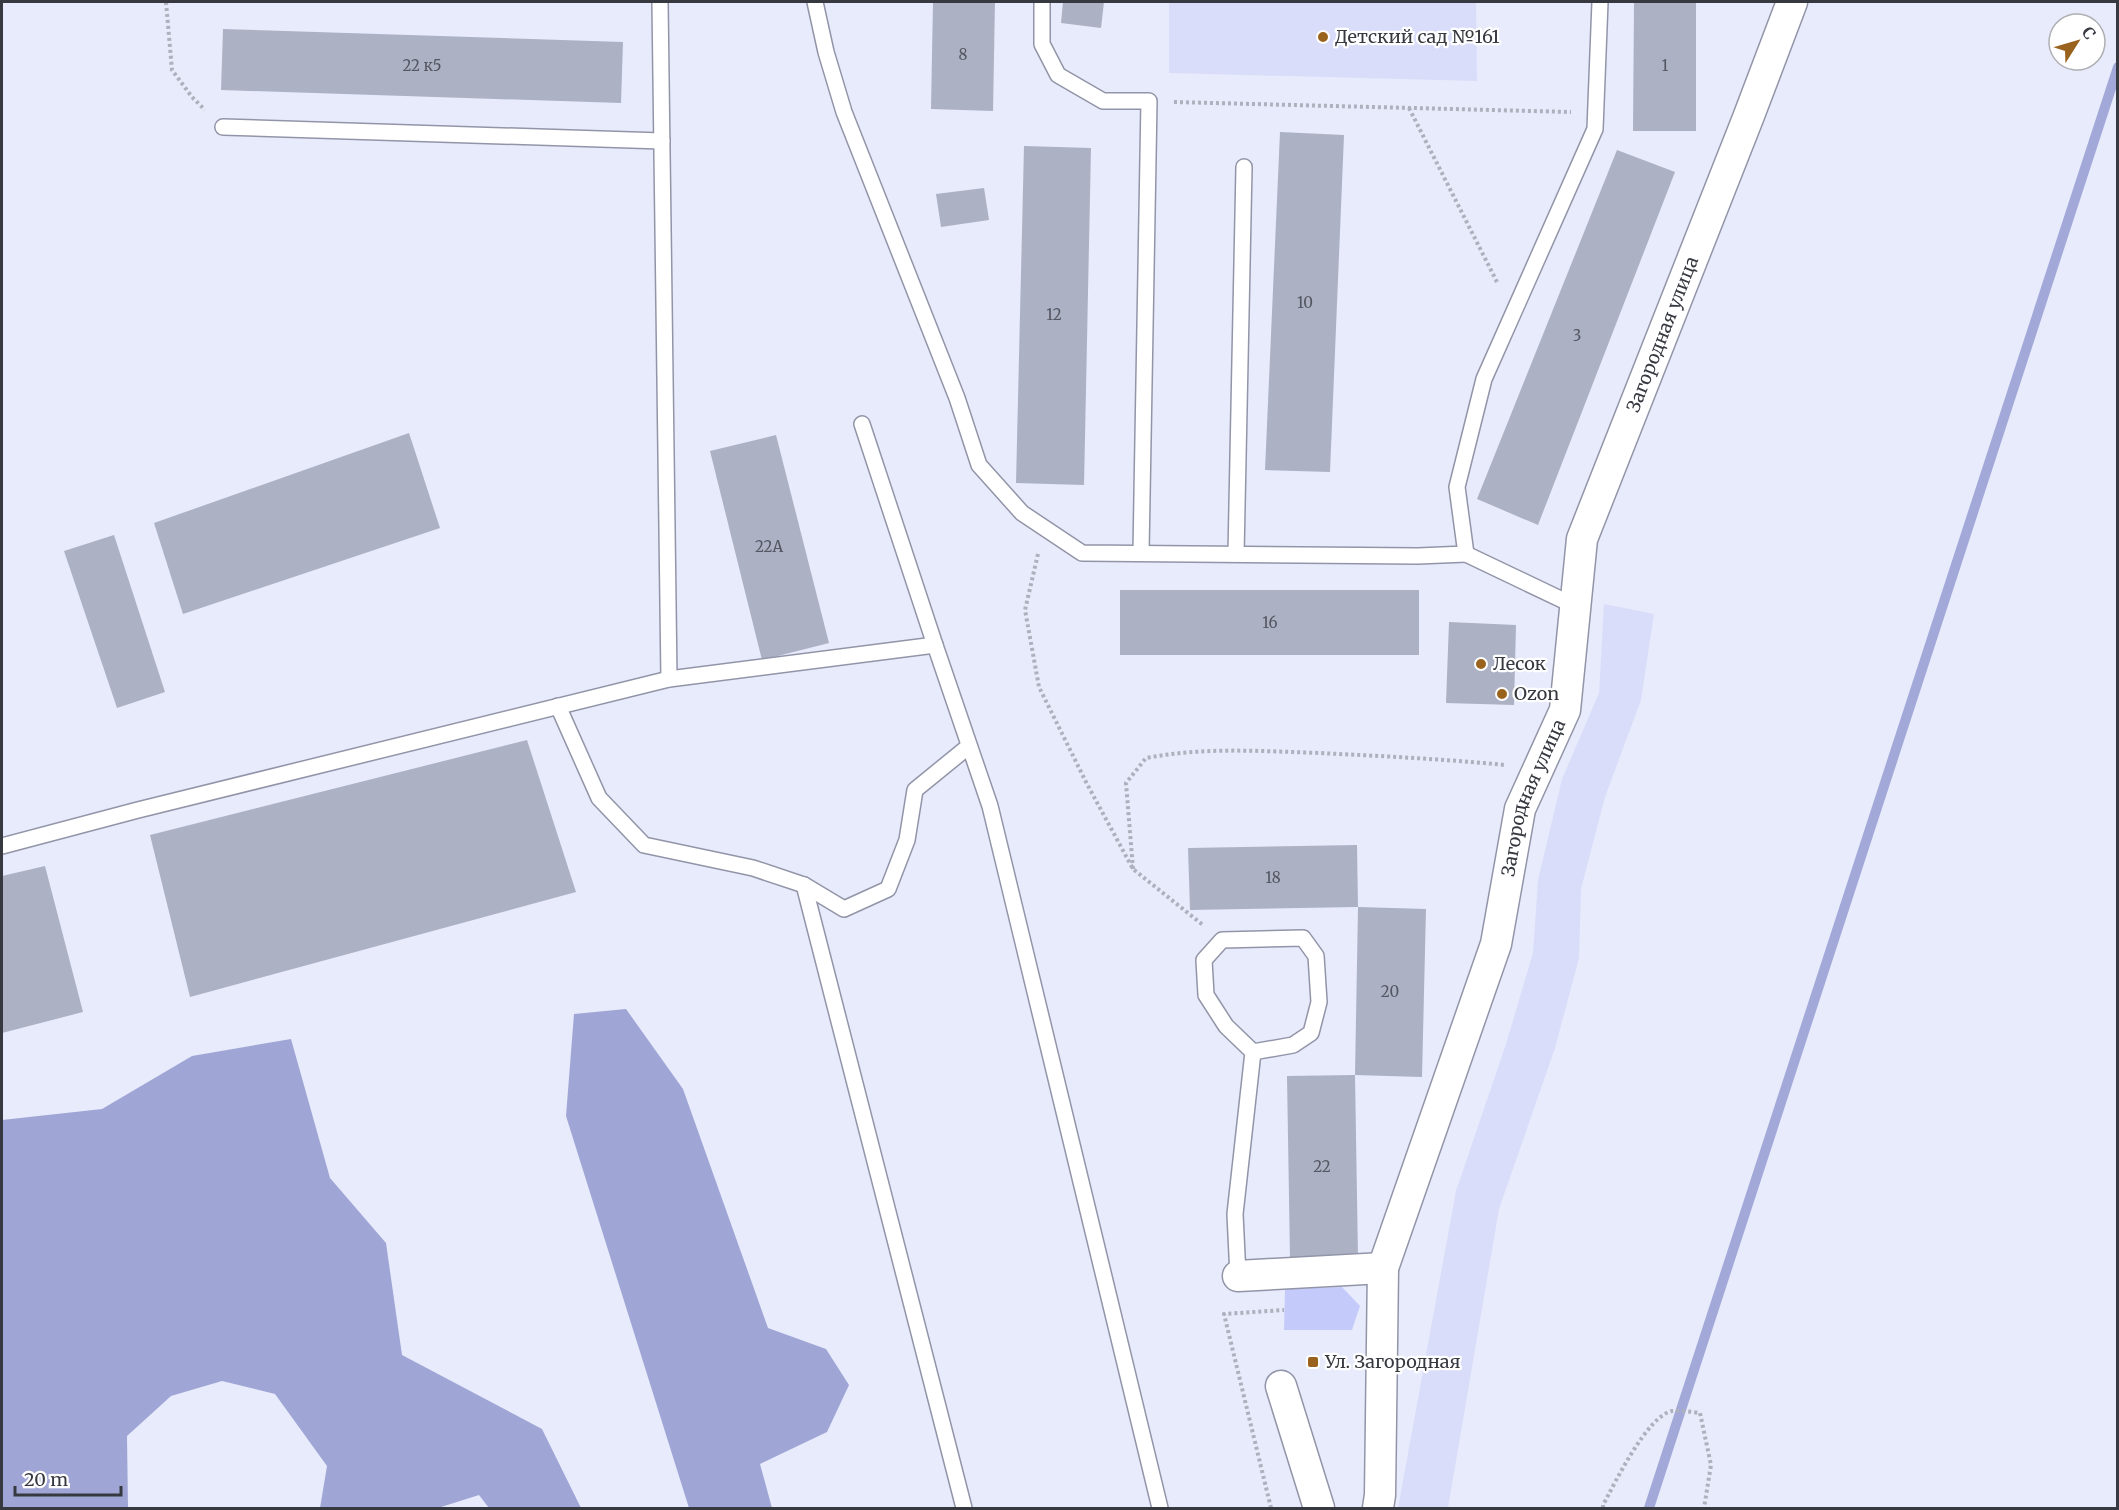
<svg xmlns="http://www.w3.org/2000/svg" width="2119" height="1510" viewBox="0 0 2119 1510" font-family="Merriweather,serif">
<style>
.built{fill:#d9ddf9}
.green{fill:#c4cbfb}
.forest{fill:#9fa6d5}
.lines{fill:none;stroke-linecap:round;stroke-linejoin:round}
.stream{stroke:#a2a9d8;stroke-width:10}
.building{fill:#adb1c4}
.service-casing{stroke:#9295a8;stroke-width:18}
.minor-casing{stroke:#9295a8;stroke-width:33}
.path{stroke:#adb0bd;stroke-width:4;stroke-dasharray:3 3;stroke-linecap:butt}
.service{stroke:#fff;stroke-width:15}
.minor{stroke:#fff;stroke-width:30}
.poi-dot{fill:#9a631d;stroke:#fff;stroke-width:2}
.labels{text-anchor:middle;stroke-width:4.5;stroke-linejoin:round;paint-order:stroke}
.number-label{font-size:15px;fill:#545762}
.poi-label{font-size:18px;fill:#373941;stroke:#fff;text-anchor:start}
.street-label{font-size:18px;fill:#373941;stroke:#fff}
</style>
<rect width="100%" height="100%" fill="#e8ebfb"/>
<g class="built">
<polygon points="1169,2 1476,2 1477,81 1169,73"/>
<polygon points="1604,604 1654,614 1641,700 1605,797 1581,889 1579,958 1555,1048 1499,1209 1448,1508 1398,1508 1456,1191 1506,1044 1533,953 1538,880 1562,779 1599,693"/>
</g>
<polygon class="green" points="1342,1287 1360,1306 1352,1330 1284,1330 1285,1289"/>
<g class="forest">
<polygon points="626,1009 683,1089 768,1328 826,1349 849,1385 827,1432 760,1464 772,1508 689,1508 566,1116 574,1014"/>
<polygon points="291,1039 330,1178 386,1243 402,1355 542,1429 581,1508 489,1508 479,1495 438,1508 320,1508 327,1466 275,1394 222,1381 171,1396 127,1436 128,1508 2,1508 2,1120 102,1109 192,1056"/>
</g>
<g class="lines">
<polyline class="stream" points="1649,1508 2118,67"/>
</g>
<g class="building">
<polygon points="933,2 995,2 993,111 931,109"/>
<polygon points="1063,2 1104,2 1101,28 1061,23"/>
<polygon points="1634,2 1696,2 1696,131 1633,131"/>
<polygon points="223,29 623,42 621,103 221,90"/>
<polygon points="1280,132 1344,135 1330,472 1265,470"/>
<polygon points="1024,146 1091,148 1084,485 1016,483"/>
<polygon points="1617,150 1675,172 1538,525 1477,499"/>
<polygon points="984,188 989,220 941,227 936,194"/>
<polygon points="409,433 440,528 183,614 154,523"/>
<polygon points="776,435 829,643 762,660 710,451"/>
<polygon points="114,535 165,692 117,708 64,551"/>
<rect x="1120" y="590" width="299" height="65"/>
<polygon points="1449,622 1516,625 1514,705 1446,703"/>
<polygon points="527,740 576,892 190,997 150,835"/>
<polygon points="1357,845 1358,907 1190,910 1188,848"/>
<polygon points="45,866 83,1012 2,1033 2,876"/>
<polygon points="1358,907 1426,909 1422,1077 1355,1075 1358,1257 1290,1258 1287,1076 1355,1075"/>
</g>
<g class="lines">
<defs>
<g id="service">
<polyline points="660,2 669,679"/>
<polyline points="815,2 826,52 844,112 957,398 979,465 1022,513 1082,553 1418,556 1466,554 1457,487 1484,379 1595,129 1600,2"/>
<polyline points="1042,2 1042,44 1058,75 1103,101 1149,101 1141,552"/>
<polyline points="223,127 662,141"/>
<polyline points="862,424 935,645 990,806 1160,1508"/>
<polyline points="1236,554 1244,167"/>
<polyline points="1466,554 1575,606"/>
<polyline points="558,706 599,798 644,845 753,868 804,885 844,909 888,889 907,840 915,790 969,746"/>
<polyline points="2,846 138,810 669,679 935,645"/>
<polyline points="804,885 964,1508"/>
<polyline points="1238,1276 1235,1214 1253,1052 1293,1045 1311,1033 1319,1002 1316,956 1303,938 1222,940 1204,960 1206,995 1226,1026 1253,1052"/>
</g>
<g id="minor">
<polyline points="1238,1276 1383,1268"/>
<polyline points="1281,1386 1319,1508"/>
<path id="s1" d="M1378,1508L1380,1495L1383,1268L1496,944L1520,809L1565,710L1582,539L1748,118L1792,2"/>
</g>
</defs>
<use href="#service" class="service-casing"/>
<use href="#minor" class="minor-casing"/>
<g class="path">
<polyline points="166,2 172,70 192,97 205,110"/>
<polyline points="1174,102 1571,112"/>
<polyline points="1409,108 1498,284"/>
<polyline points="1038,554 1025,610 1039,687 1087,784 1133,869 1203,925"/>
<path d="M1133,869L1126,783L1146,758C1204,747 1260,751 1319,753C1381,756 1443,759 1505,765"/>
<polyline points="1271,1508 1224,1314 1284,1310"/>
<path d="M1603,1508V1505C1615,1483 1647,1416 1672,1411C1680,1410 1692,1412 1700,1413L1711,1465L1704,1508"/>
</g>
<use href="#service" class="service"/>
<use href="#minor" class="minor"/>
</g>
<g class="poi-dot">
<circle cx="1323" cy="37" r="6"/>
<circle cx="1481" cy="664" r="6"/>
<circle cx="1502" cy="694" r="6"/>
<rect x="1307" y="1356" width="12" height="12" rx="3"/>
</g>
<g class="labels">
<g class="number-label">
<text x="963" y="60">8</text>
<text x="422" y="71">22 к5</text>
<text x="1665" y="71">1</text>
<text x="1305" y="308">10</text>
<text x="1054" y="320">12</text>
<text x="1577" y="341">3</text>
<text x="769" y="552">22А</text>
<text x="1270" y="628">16</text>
<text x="1273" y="883">18</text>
<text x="1390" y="997">20</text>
<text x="1322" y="1172">22</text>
</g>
<g class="poi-label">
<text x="1335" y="43">Детский сад №161</text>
<text x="1493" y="670">Лесок</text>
<text x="1514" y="700">Ozon</text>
<text x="1325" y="1368">Ул. Загородная</text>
</g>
<g class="street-label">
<text dy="6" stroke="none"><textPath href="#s1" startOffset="1221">Загородная улица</textPath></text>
<text dy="6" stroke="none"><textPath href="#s1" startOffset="735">Загородная улица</textPath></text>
</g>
</g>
<rect width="2119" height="1510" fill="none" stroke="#373941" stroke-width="6"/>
<g transform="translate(2077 42) rotate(53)"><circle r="28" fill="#ffffff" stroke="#afb0b3" stroke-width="1.5"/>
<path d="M0-4.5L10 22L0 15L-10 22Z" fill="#9a631d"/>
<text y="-9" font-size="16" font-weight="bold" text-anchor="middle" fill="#373941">С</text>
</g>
<path d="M15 1486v9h106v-9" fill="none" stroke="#373941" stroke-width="3"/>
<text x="24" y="1486" font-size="18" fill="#373941" stroke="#ffffff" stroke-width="4.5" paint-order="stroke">20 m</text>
</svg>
